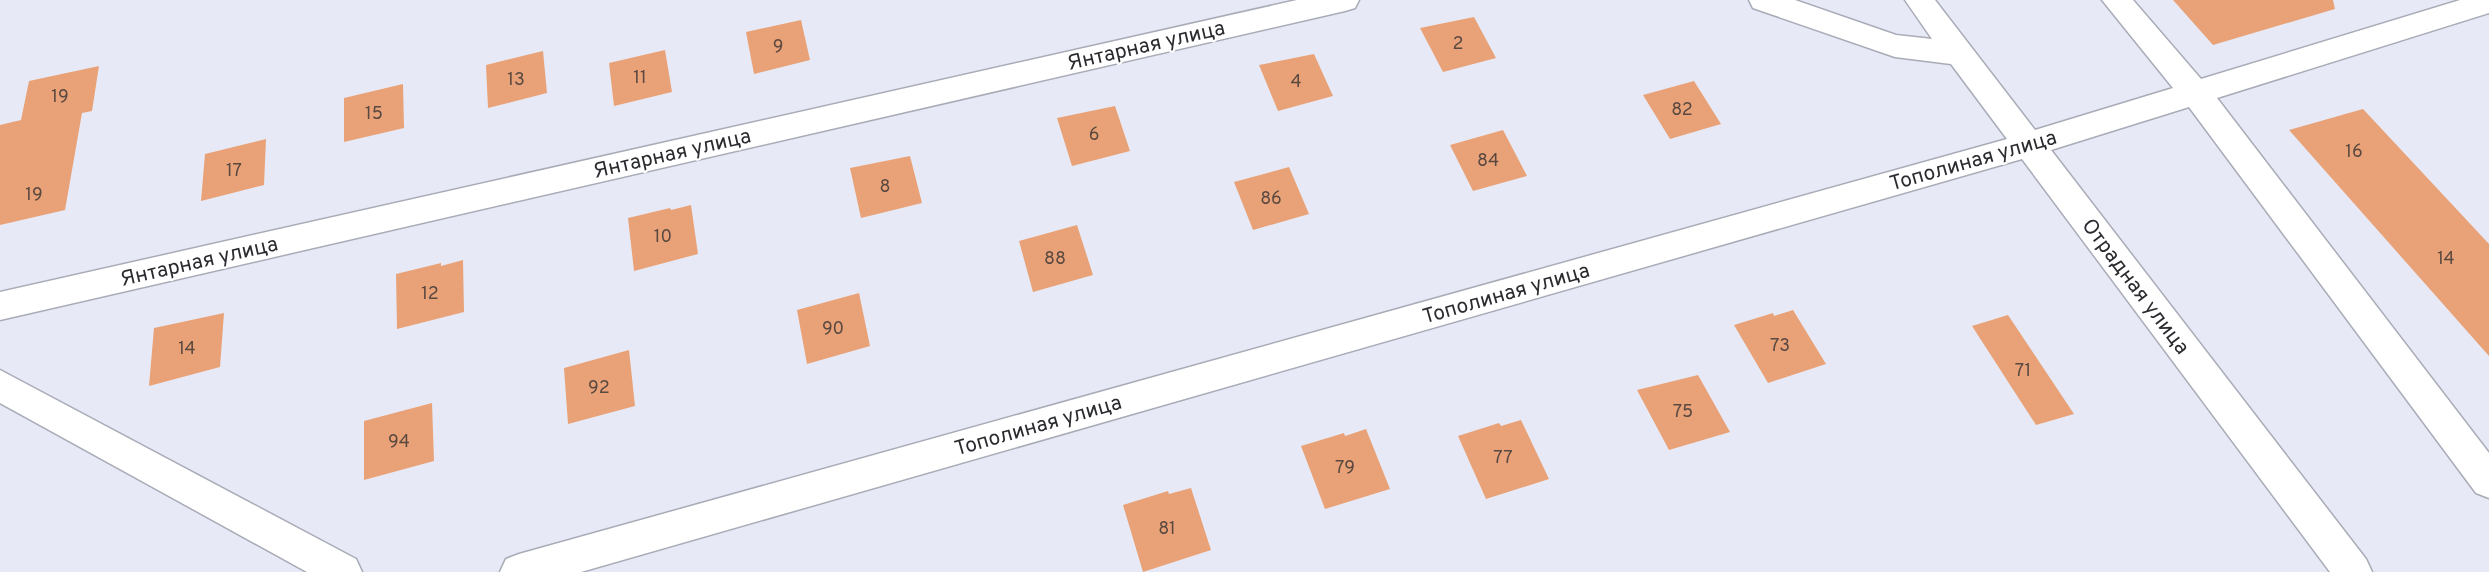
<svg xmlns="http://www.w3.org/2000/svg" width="2489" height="572" viewBox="0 0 2489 572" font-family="Overpass,sans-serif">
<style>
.building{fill:#e9a277}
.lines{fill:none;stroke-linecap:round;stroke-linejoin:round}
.minor-casing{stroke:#a9acb7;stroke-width:3}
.minor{fill:#fff;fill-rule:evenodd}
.labels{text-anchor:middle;stroke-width:4.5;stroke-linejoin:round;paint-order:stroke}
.number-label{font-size:18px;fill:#5a4941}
.street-label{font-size:21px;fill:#2a2b2f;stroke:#fff}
</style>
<rect width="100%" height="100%" fill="#e7eaf6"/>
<g class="building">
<polygon points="2173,0 2333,0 2335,9 2213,45"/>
<polygon points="1474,17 1496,58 1443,72 1420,28"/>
<polygon points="801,20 810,60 754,74 746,32"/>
<polygon points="665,50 672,92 614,106 609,63"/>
<polygon points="543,51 547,93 488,108 486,65"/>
<polygon points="1314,54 1333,96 1278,111 1259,65"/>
<polygon points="99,66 92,111 82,113 65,210 0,225 0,125 21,120 29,81"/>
<polygon points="1694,81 1721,124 1670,139 1643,95"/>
<polygon points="403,84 404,128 344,142 344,98"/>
<polygon points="1115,106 1130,151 1072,166 1057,118"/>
<polygon points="2363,109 2489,244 2489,356 2289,130"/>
<polygon points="1503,130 1527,176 1473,191 1450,145"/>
<polygon points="266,139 264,185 201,201 205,154"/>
<polygon points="910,156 922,203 861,218 850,168"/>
<polygon points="1289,167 1309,214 1253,230 1234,182"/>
<polygon points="691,205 698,254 634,271 628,218 670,208 671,210"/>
<polygon points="1077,225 1093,275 1033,292 1019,241"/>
<polygon points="463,260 464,312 397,329 396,274 441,263 441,266"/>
<polygon points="859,293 870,346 807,364 797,310"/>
<polygon points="1793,310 1826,364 1768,383 1734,325 1773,313 1774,316"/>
<polygon points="224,313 220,367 149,386 154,328"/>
<polygon points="2008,315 2074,414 2036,425 1972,326"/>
<polygon points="629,350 635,406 568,424 564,368"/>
<polygon points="1698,375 1730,432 1669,450 1637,390"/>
<polygon points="432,403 434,461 364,480 364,421"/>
<polygon points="1521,420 1549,479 1486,499 1458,436 1499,423 1501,426"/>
<polygon points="1366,429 1390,489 1325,509 1301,446 1344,433 1345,436"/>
<polygon points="1191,488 1211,550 1143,572 1123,505 1168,491 1169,494"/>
</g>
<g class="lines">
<defs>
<g id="minor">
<polygon points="1297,0 1359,0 1355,8 1345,11 0,320 0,292"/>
<polygon points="1749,0 1795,0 1896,35 1932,39 1905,0 1935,0 2035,130 2173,88 2102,0 2133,0 2201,79 2460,0 2489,0 2489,13 2217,98 2489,453 2489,498 2476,493 2189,107 2051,150 2366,559 2372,572 2330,572 2022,159 581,572 500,572 506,559 519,554 2007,139 1951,64 1895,57 1753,8"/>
<polygon points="0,370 356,559 362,572 307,572 0,403"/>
</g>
</defs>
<use href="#minor" class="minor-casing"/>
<use href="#minor" class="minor"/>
</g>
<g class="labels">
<g class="number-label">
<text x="1458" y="49">2</text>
<text x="778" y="52">9</text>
<text x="640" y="83">11</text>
<text x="516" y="85">13</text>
<text x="1296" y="87">4</text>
<text x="60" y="102">19</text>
<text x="1682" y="115">82</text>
<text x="374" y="119">15</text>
<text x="1094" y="140">6</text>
<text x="2354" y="157">16</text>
<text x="1488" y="166">84</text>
<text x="234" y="176">17</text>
<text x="885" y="192">8</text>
<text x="34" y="200">19</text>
<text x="1271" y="204">86</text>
<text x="663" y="242">10</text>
<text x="1055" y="264">88</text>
<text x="2446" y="264">14</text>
<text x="430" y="299">12</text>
<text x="833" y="334">90</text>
<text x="1780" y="351">73</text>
<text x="187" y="354">14</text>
<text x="2023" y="376">71</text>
<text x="599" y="393">92</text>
<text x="1683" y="417">75</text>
<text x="399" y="447">94</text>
<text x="1503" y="463">77</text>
<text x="1345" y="473">79</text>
<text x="1167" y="534">81</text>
</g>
<g class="street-label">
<text transform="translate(1146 45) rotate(-13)" y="7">Янтарная улица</text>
<text transform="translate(672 153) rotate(-13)" y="7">Янтарная улица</text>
<text transform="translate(1973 160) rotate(-16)" y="7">Тополиная улица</text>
<text transform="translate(199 261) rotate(-13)" y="7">Янтарная улица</text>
<text transform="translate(2136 286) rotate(53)" y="7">Отрадная улица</text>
<text transform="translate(1506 293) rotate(-16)" y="7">Тополиная улица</text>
<text transform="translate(1038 425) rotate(-16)" y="7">Тополиная улица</text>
</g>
</g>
</svg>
